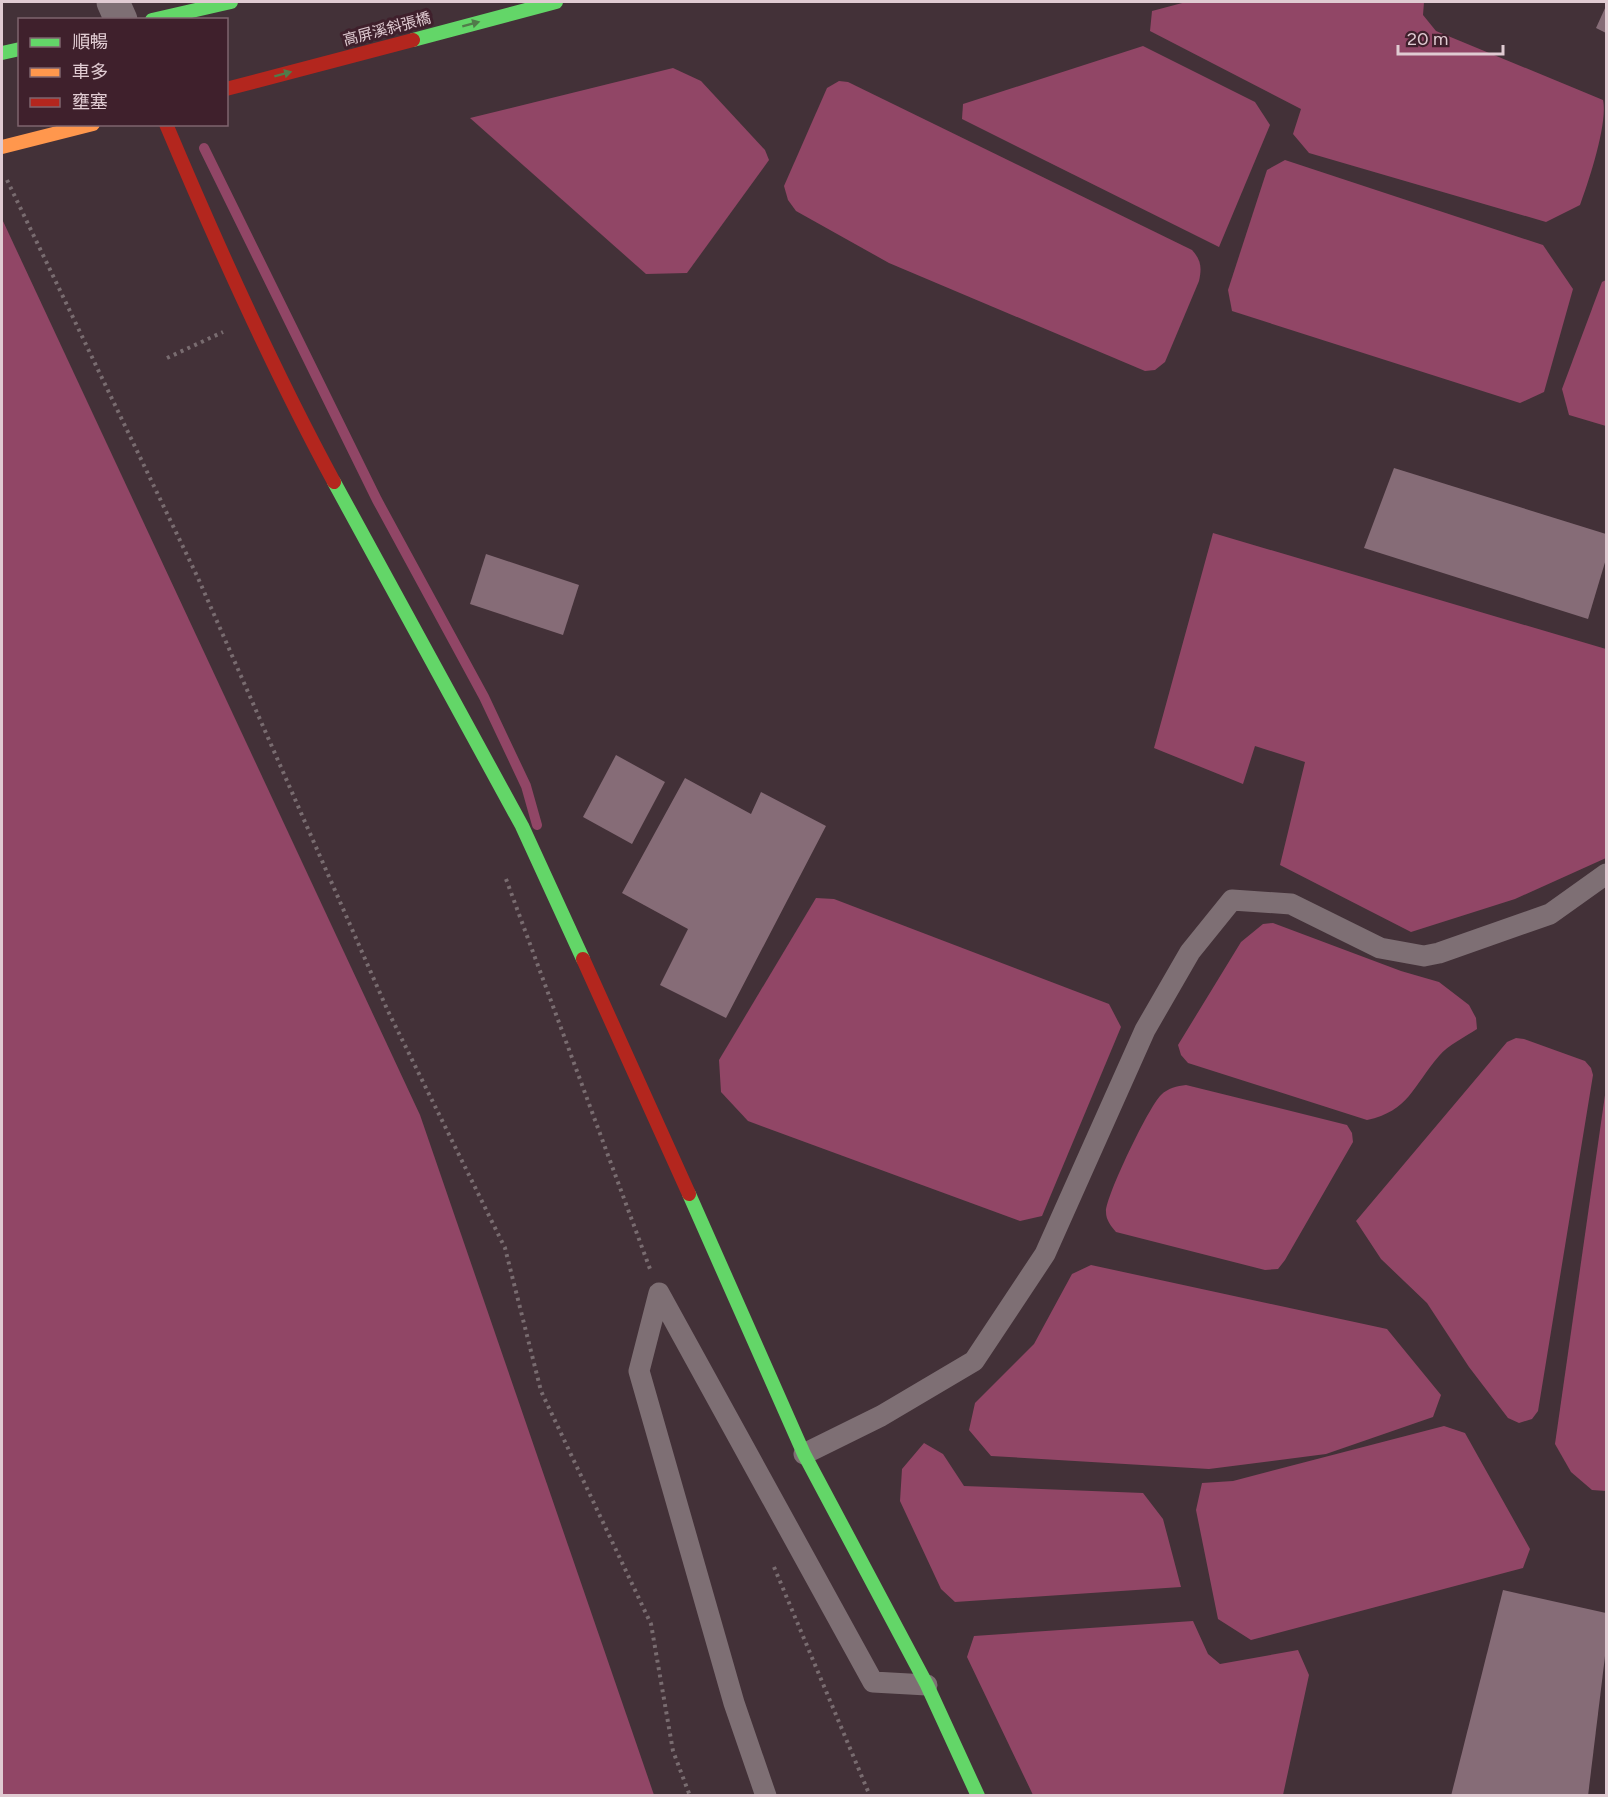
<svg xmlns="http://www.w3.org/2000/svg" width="1608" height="1797" viewBox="0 0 1608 1797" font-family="Figtree,'Noto Sans TC',sans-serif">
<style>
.water{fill:#914666}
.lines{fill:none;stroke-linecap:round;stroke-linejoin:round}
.stream{stroke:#914666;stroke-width:10}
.building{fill:#866c77}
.path{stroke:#796c70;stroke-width:4;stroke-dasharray:3 4.5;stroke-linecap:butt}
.lane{stroke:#7e6f74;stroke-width:21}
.street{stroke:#7e6f74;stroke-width:33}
.fast{stroke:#63d668;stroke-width:14}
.slow{stroke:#ff974d;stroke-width:14}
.jam{stroke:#b3261e;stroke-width:14}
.oneway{fill:#517b4a}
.labels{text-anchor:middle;stroke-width:6;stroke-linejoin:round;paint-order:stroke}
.street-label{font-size:15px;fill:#e0cbd2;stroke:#3f202c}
</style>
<rect width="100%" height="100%" fill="#433138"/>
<g class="water">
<path d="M1186,2H1424L1423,15L1436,31L1603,100C1608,123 1589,181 1580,205L1546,222L1309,153L1293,134L1301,109L1150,31L1152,11Z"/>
<polygon points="1143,46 1255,102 1270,125 1219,247 962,119 963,104"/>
<polygon points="673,68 701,81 765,150 769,160 687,273 646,274 470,118"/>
<path d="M839,81L848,82L1192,250C1201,260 1202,267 1199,281L1165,362L1155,370L1145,371L889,263L796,211L788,200L784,186L827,88Z"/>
<polygon points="1285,160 1543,245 1573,289 1544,392 1520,403 1232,311 1228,290 1267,170"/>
<polygon points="2,219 420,1115 654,1795 2,1795"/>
<polygon points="1606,280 1606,426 1569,415 1562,389 1602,282"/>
<polygon points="1213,533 1606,649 1606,858 1515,899 1411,932 1280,865 1305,762 1255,746 1243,784 1154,748"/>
<polygon points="816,898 834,899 1109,1004 1121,1027 1042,1216 1020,1221 748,1121 721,1092 719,1060"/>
<path d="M1273,923L1401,971L1439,982L1469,1005L1476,1018L1477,1029C1465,1037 1448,1045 1439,1056C1413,1086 1409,1111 1367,1120L1188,1063L1181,1055L1178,1045L1241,942L1263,924Z"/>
<polygon points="1516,1038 1524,1039 1585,1061 1591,1068 1593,1075 1538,1411 1532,1419 1519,1423 1508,1418 1469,1367 1427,1303 1381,1259 1356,1221 1507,1042"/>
<path d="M1186,1085L1347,1125L1352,1133L1353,1142L1285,1260L1278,1269L1265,1270L1116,1232C1111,1226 1106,1220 1106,1212C1105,1198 1149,1106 1161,1095C1168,1088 1177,1086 1186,1085Z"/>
<polygon points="1606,1088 1606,1491 1592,1490 1571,1472 1555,1444"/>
<polygon points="1091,1265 1387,1329 1441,1395 1433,1417 1326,1454 1209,1469 991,1456 969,1430 975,1403 1034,1344 1072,1274"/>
<polygon points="1444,1426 1465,1433 1530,1549 1523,1568 1251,1640 1218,1619 1196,1510 1202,1483 1233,1481"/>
<polygon points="924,1443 943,1454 964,1486 1143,1493 1163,1519 1181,1587 955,1602 941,1589 900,1501 902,1469"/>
<polygon points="1193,1621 1208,1654 1220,1664 1298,1650 1309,1675 1283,1795 1033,1795 967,1657 974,1636"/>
</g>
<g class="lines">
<polyline class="stream" points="204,148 377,500 484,697 526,786 537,825"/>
</g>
<g class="building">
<polygon points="1606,6 1606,33 1596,28"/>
<polygon points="1394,468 1606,534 1606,559 1588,619 1364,548"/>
<polygon points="486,554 579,585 563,635 470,604"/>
<polygon points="616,755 665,782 632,844 583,817"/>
<polygon points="685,778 751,814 761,792 826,826 726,1018 660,985 688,929 622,893"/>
<polygon points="1503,1590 1606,1613 1606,1648 1588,1796 1451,1796"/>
</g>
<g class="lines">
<g class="path">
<polyline points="7,180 198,578 387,1009 505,1248 541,1391 651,1624 673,1751 690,1796"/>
<polyline points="167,358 223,332"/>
<polyline points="506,879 650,1269"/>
<polyline points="774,1567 870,1796"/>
</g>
<g class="lane">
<polyline points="804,1454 881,1416 974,1361 1045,1254 1145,1030 1190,952 1232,900 1291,904 1380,948 1424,956 1439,953 1550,914 1606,874"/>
<polyline points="766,1796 734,1703 639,1371 659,1293 873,1682 927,1685"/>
</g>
<polyline class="street" points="113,2 121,20"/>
<g class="fast">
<polyline points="152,20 231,2"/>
<polyline points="413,40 556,2"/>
<polyline points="2,53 20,49"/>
<polyline points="334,482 522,826 583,959"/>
<polyline points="689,1194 804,1454 927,1685 978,1796"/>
</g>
<polyline class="slow" points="2,147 93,124"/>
<g class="jam">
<polyline points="226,89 413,40"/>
<path d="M166,124C217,245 271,366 334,482"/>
<polyline points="583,959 689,1194"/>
</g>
</g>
<defs><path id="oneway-solid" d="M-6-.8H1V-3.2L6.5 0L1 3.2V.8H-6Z" transform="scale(1.5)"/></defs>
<g class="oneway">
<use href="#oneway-solid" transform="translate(471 24) rotate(-15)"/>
<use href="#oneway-solid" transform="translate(283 74) rotate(-15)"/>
</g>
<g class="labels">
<g class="street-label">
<text transform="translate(387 29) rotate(-15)" y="5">高屏溪斜張橋</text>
</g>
</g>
<rect width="1608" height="1797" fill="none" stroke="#e0cbd2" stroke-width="6"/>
<rect x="18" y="18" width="210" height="108" fill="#3f202c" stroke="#7f646e" stroke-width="1.5"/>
<rect x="30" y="38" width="30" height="9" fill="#63d668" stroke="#7f646e" stroke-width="1.5"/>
<text x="72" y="48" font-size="18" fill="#e0cbd2">順暢</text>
<rect x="30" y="68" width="30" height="9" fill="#ff974d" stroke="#7f646e" stroke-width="1.5"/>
<text x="72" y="78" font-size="18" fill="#e0cbd2">車多</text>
<rect x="30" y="98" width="30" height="9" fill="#b3261e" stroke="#7f646e" stroke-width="1.5"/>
<text x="72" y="108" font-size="18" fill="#e0cbd2">壅塞</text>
<path d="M1398 45v9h105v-9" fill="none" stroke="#e0cbd2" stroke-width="3"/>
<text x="1407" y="45" font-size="18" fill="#e0cbd2" stroke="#3f202c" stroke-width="4.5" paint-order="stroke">20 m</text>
</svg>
